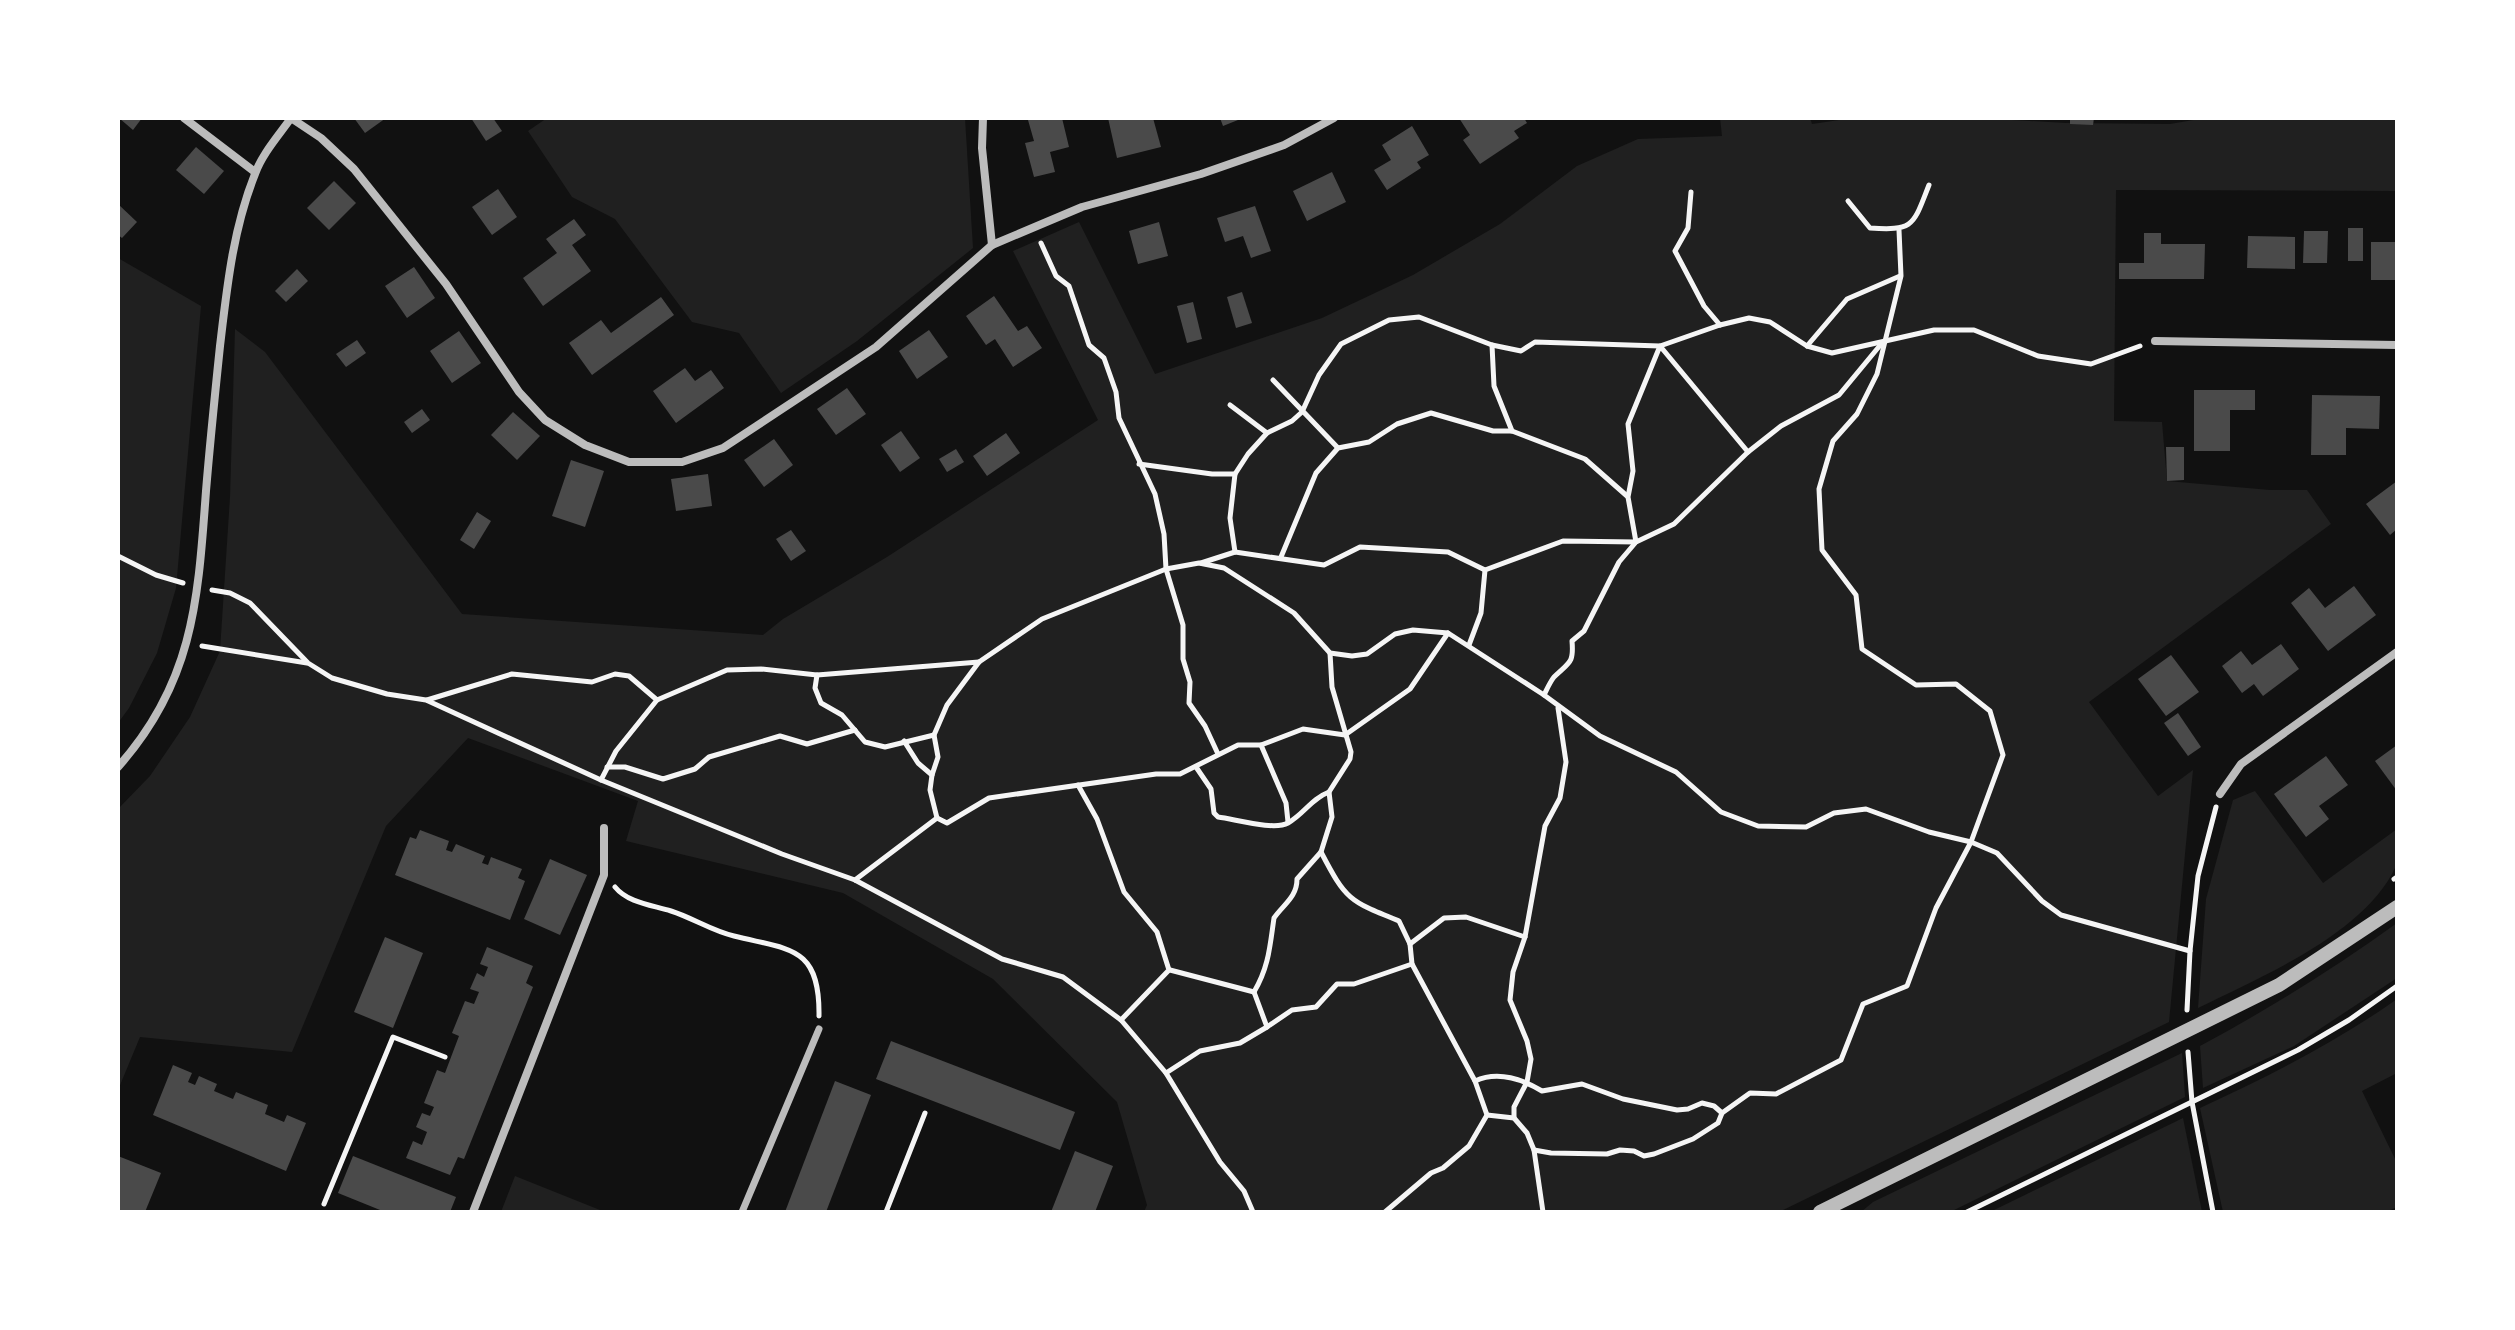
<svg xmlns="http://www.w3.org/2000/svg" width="2515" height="1330" viewBox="0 0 2515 1330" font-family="'Golos Text',sans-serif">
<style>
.green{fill:#202020}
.building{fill:#4a4a4a}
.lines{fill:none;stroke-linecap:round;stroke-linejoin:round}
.path{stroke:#f5f5f5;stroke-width:5}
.pedestrian{stroke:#bcbcbc;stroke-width:7}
.minor{stroke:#bcbcbc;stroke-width:8}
.tertiary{stroke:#bcbcbc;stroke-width:14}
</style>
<rect width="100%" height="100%" fill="#111"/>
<g class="green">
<polygon points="547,118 965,118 973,248 857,341 781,393 739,333 692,322 615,219 572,197 528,131"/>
<polygon points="1720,118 1810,118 1812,124 1853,118 1977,118 2066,123 2170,124 2205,118 2397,118 2397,191 2116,190 2114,421 2162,422 2167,481 2270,490 2307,490 2331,524 2089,702 2158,796 2193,770 2169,1022 1779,1212 1144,1212 1147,1205 1117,1102 993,979 843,893 626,841 638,801 468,738 386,826 292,1052 140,1037 118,1090 118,809 150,776 190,717 220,651 230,497 235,329 265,352 462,614 763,635 783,619 887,557 1098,420 1013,251 1079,222 1155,374 1322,318 1413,275 1500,224 1577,166 1638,139 1722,136"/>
<polygon points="118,258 201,306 176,588 157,653 129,708 118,723"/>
<path d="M2255,791L2323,883L2397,829C2397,839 2400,857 2396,866C2365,934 2262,976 2198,1008L2206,899L2233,800Z"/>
<path d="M2397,923V978L2294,1046L2203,1088L2200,1046C2269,1009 2333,969 2397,923Z"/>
<path d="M2397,999V1073L2362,1091L2397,1163V1207L2386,1212H2223L2200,1108C2269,1076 2335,1043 2397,999Z"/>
<polygon points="2182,1053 2185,1097 1950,1212 1861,1212 1873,1202"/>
<polygon points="2183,1118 2202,1212 1990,1212"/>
<polygon points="515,1176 605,1212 501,1212"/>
</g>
<g class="building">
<polygon points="119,118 142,118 133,130"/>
<polygon points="354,118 386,118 365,133"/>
<polygon points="471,118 493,118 502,131 486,141"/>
<polygon points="1036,118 1062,118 1069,147 1050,152 1055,172 1034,177 1025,143 1034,141 1028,120"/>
<polygon points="1108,118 1153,118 1161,147 1117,158"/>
<polygon points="1220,118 1243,118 1223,126"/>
<polygon points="1459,118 1524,118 1527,123 1514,131 1519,138 1480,164 1463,140 1470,135"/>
<polygon points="2070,118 2094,118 2093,125 2070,124"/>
<polygon points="1412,126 1429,155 1417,162 1421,168 1387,190 1374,170 1391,160 1382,145"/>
<polygon points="196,147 224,171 204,194 176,170"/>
<polygon points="1332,172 1346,202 1307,221 1293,191"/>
<polygon points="334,181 356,203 329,230 307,208"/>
<polygon points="498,189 517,217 492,235 472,207"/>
<polygon points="118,204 137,222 122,238 118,235"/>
<polygon points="1255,206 1271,251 1251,258 1243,236 1225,242 1217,218"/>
<polygon points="574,219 586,235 572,245 591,271 543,306 523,278 557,253 546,239"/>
<polygon points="1159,222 1168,256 1138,264 1129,231"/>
<rect x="2348" y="228" width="15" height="33"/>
<polygon points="2304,231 2328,231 2327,263 2303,263"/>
<polygon points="2144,233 2161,233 2161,244 2205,244 2204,279 2119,279 2119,263 2144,263"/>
<polygon points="2248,236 2295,237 2295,269 2247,268"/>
<rect x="2371" y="242" width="26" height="38"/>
<polygon points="414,267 435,298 407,318 385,286"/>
<polygon points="297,269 308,281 286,302 275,291"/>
<polygon points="1242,292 1252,323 1236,328 1227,297"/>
<polygon points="994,296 1018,331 1027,326 1042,348 1013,367 995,339 986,345 966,316"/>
<polygon points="661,297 674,315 592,375 569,343 601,320 611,333"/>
<polygon points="1193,302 1202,339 1187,343 1177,306"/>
<polygon points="929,330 948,357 917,379 899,351"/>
<polygon points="459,331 481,363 452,383 430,351"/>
<polygon points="357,340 366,353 346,367 336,354"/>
<polygon points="685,368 695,381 711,370 724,388 676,423 653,391"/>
<polygon points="847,388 866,414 836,435 817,409"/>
<polygon points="2194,390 2255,390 2255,410 2230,410 2230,451 2194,451"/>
<polygon points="2312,395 2380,396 2379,429 2346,428 2346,455 2311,455"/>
<polygon points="422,409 430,420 412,433 404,422"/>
<polygon points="513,412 540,436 517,460 491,435"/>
<polygon points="901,431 920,458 900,472 881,445"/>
<polygon points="1006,433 1020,453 987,476 973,456"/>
<polygon points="774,439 793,465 764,487 744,460"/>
<polygon points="2166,447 2184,447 2184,480 2167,481"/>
<polygon points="956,449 964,462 947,472 939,459"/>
<polygon points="571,460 604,471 585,527 552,516"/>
<polygon points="708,474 712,506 676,511 671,479"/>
<polygon points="2397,481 2397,529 2390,535 2366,504"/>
<polygon points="477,512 491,521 474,549 460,540"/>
<polygon points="791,530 806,551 791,561 776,539"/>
<polygon points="2354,586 2376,615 2328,651 2291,603 2309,588 2325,608"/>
<polygon points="2281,644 2299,669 2263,696 2254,684 2242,693 2222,666 2241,651 2252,665"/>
<polygon points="2171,655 2199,692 2166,716 2138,679"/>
<polygon points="2178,713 2201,747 2188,756 2164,723"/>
<polygon points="2397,745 2397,791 2375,761"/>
<polygon points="2326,756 2348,785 2319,806 2329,819 2306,837 2274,794"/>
<polygon points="420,830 449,841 446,850 452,852 456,844 485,856 482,863 488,865 491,857 522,869 518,878 525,881 510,920 395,875 410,837 416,839"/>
<polygon points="550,859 587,875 560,935 524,919"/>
<polygon points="385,937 423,953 393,1028 354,1012"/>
<polygon points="487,947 533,966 526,983 533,987 464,1159 458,1157 450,1175 406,1158 413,1141 422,1145 427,1132 416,1127 422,1113 430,1116 434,1107 424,1103 437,1070 445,1073 459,1036 452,1033 465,1001 474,1004 479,992 470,989 477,973 484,977 488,967 480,964"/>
<polygon points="891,1041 1075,1112 1060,1150 876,1079"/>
<polygon points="173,1065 192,1073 188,1082 195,1085 199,1076 217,1084 214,1091 233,1099 236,1092 268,1105 265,1114 284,1122 287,1115 306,1123 286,1171 153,1115"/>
<polygon points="835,1081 871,1095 826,1212 785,1212"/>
<polygon points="1075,1151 1113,1166 1095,1212 1051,1212"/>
<polygon points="118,1156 161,1173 145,1212 118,1212"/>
<polygon points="353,1156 456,1197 450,1212 385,1212 338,1193"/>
</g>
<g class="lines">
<g class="path">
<polyline points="1691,192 1688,228 1675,251 1704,306 1720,325"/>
<path d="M1848,201L1870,228C1915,231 1913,225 1929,185"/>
<polyline points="1041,243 1056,276 1069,286 1089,345 1104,358 1116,392 1119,418 1155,494 1164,534 1166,569 1183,625 1183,659 1190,682 1189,703 1205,726 1218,754"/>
<polyline points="1492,345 1494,386 1512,431"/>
<polyline points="1807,346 1847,299 1900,276"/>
<polyline points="1273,380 1338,448"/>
<polyline points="1230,405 1267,433"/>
<polyline points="1139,464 1212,474 1235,474"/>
<polyline points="1235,552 1230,518 1235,474 1248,454 1267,433 1292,421 1302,412 1319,375 1341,344 1389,320 1419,317 1492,345 1521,351 1535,342 1660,346 1720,325 1749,318 1770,322 1807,346 1832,353 1934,330 1974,330 2038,356 2091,364 2140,346"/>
<polyline points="118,556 156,575 183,583"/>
<polyline points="1281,557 1316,473 1338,448 1369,442 1397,424 1431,413 1493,431 1512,431 1585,459 1627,496"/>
<polyline points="1201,563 1235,552 1324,565 1360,547 1448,552 1485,570"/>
<polyline points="212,590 230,593 250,603 308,663 332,678 387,694 426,700 601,780 782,854 855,880 1002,959 1063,977 1121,1020 1166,1073 1220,1162 1244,1191 1253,1212"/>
<polyline points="1469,645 1481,613 1485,570 1563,541 1636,542 1628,497 1633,471 1628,424 1660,346 1748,452"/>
<polyline points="202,646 307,663"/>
<polyline points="817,675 815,688 821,703 842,715 865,742 885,747 934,735"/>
<path d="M1544,695C1547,689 1550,682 1554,677C1569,662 1574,664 1572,641L1584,631L1619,562L1636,542L1674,524L1748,452L1781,426L1839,395L1882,343"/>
<polyline points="427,700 512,674 592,682 615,674 629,676 657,700 727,670 761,669 817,675 979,662"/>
<polyline points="904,741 918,763 932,775"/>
<polyline points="1261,745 1286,803 1288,822"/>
<polyline points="607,767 625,767 663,779 695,769 709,757 780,736 807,744 855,730"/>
<path d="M1196,767L1211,789L1214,813L1218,817C1235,819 1274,831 1288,823C1304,814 1311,799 1329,792"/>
<polyline points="601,780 616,751 657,700"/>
<polyline points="1078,785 1097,819 1124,892 1157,932 1169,970 1121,1020"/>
<polyline points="937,818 930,790 932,775 938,757 934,735 947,705 979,662 1042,619 1166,569 1199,563 1224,568 1294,613 1330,653 1352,656 1367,654 1395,634 1413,630 1448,633 1544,695 1600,736 1676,772 1721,812 1758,826 1806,827 1834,813 1866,809 1929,832 1971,842 1997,853 2042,901 2061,915 2190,951"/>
<polyline points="937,818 947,823 989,798 1156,774 1180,774 1238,745 1261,745 1303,729 1345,735 1410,689 1448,633"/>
<path d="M1321,852C1346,900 1349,901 1399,921L1410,944L1412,964L1475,1081L1487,1115L1469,1146L1443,1168L1431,1173L1385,1212"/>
<polyline points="2394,879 2397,877"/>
<polyline points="855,880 937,818"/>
<path d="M615,887C628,903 652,905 671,911C693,918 712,931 734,936C789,950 820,945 819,1016"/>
<polyline points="1410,944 1444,918 1466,917 1525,937"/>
<polyline points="1170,970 1254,992"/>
<path d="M1254,992C1269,967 1270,945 1274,918C1284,904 1297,897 1297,879L1321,852L1332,817L1329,792L1350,759L1351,752L1332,687L1330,653"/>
<polyline points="2187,1010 2190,951 2198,876 2216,807"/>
<polyline points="1267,1027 1292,1010 1316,1007 1337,984 1354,984 1412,964"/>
<polyline points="2188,1052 2192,1102 2213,1212"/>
<polyline points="1166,1073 1200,1051 1240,1043 1267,1027 1254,992"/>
<path d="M1475,1081C1497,1071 1522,1079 1542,1091L1582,1084L1623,1099L1677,1110L1688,1109L1702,1103L1714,1106L1722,1113"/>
<polyline points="1487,1115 1514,1118 1527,1133 1534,1150 1543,1212"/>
<polyline points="1514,1118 1514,1107 1527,1082 1531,1059 1527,1041 1510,1000 1513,972 1525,937 1545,826 1560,798 1566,762 1558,708"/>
<polyline points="1534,1150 1551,1153 1607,1154 1620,1150 1634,1151 1644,1156 1654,1154 1693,1139 1718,1123 1722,1113 1750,1093 1776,1094 1841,1060 1863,1004 1907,986 1936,908 1971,842 2003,755 1990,711 1956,684 1916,685 1862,649 1856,595 1822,550 1819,489 1833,441 1857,414 1877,374 1901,276 1899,230"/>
<polyline points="324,1204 393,1037 445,1057"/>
<polyline points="886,1212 925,1113"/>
<polyline points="1967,1212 2298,1050 2349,1020 2397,986"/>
</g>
<polyline class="pedestrian" points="742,1212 819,1029"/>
<g class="minor">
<polyline points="184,118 255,172"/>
<polyline points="291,118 321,138 354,169 446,284 519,392 545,420 585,445 629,462 682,462 723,448 876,347 992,245 1082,207 1201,174 1284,145 1334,118"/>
<polyline points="983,118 982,148 992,245"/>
<polyline points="2155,341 2397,345"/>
<path d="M118,767C194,682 198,599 206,491C210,442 215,394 220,346C227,287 233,229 255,174C262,154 279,135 291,118"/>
<polyline points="2220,794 2241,764 2397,652"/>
<polyline points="473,1212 604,875 604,828"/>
</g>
<polyline class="tertiary" points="1820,1212 2279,985 2397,907"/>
</g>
<rect width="2515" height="1330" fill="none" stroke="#ffffff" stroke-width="240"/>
</svg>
